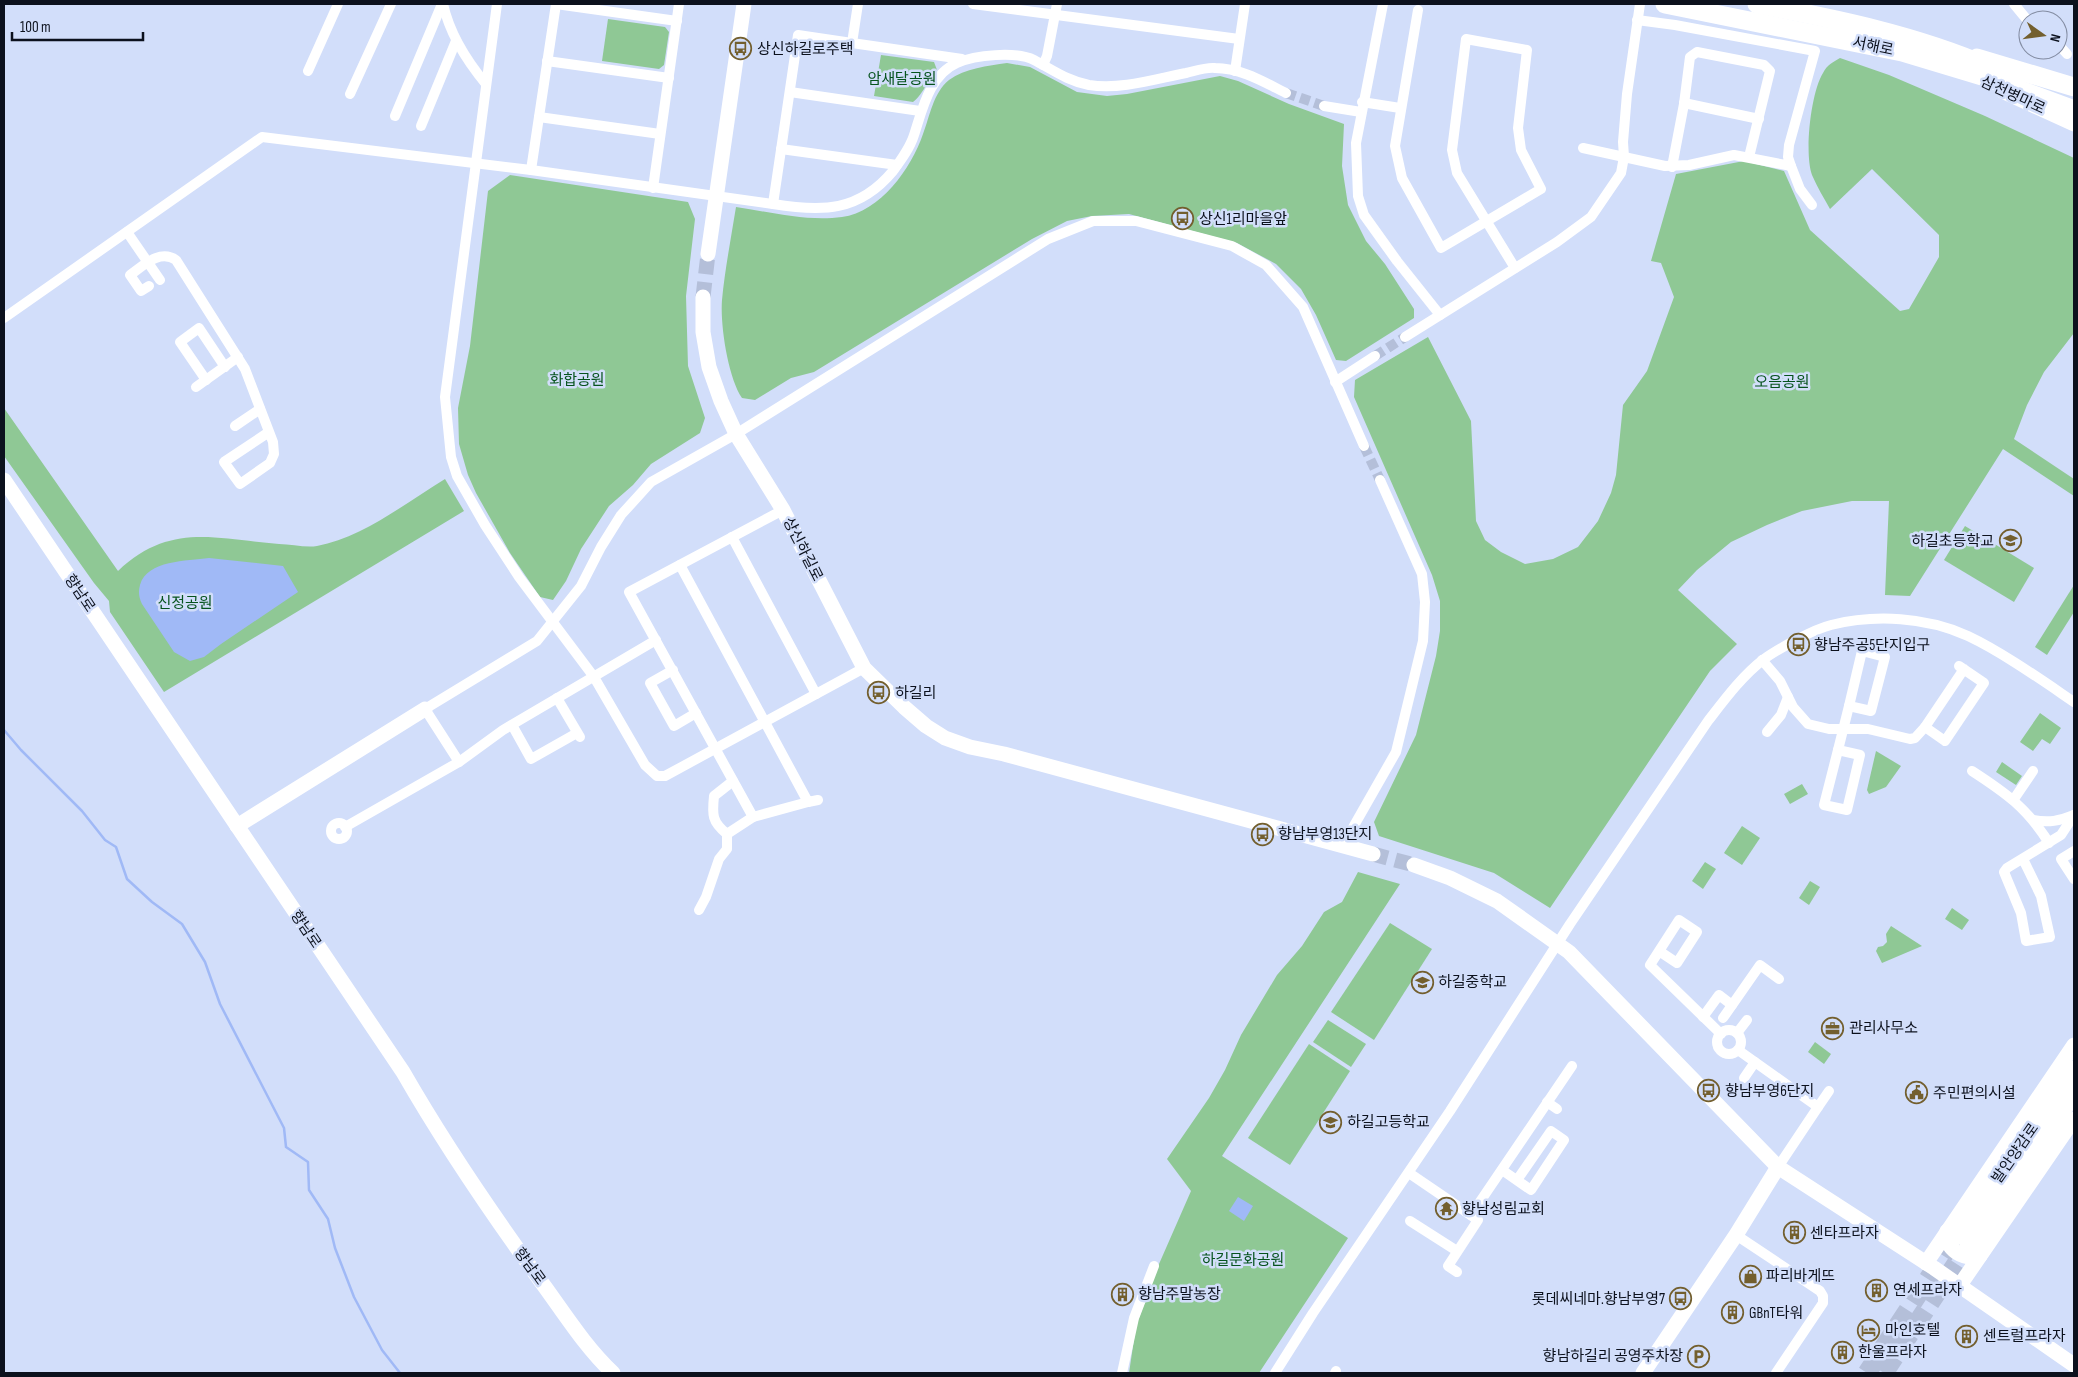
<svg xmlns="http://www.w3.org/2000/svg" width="2078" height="1377" viewBox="0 0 2078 1377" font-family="'Sofia Sans Condensed','Noto Sans KR',sans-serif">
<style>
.green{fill:#8fc895}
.water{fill:#a0b9f6}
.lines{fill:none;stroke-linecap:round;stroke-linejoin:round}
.stream{stroke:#a0b9f6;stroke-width:2.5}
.street-tunnel{stroke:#b4bfd9;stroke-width:10;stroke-dasharray:10 5;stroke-linecap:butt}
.secondary-tunnel{stroke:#b4bfd9;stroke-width:15;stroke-dasharray:15 8;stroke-linecap:butt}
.highway-tunnel{stroke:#b4bfd9;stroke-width:19;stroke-dasharray:19 9;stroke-linecap:butt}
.street{stroke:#fff;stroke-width:10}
.secondary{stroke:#fff;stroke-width:15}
.highway{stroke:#fff;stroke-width:19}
.labels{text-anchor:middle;stroke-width:5;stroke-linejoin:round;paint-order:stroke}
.street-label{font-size:15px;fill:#0c111d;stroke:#d2defa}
.poi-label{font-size:15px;fill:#0c111d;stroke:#d2defa;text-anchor:start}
.park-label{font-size:15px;fill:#06531d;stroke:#d2defa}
</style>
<rect width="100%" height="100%" fill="#d2defa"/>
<g class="green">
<polygon points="608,19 665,27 669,32 664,65 659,69 602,61"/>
<path d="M881,55L934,62L937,70C930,78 920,98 913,102L874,96Z"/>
<path d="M1840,58L1889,75L1985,116L2074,158V333L2044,372L2027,405L2014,439L2074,479V496L2003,449L1910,596L1885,595L1889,501H1852L1802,511L1767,525L1731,542L1697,570L1678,590L1737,644L1710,671L1550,908L1494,873L1379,836L1374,822L1416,735L1436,656L1440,631V601L1432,575L1354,397L1355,380L1428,337L1471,421L1476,521L1485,540L1501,552L1525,564L1553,559L1578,547L1598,521L1611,493L1616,475L1623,405L1647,371L1674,297L1661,263L1651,261L1676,174L1744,161L1784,171L1810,230L1900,311L1909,309L1939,257V235L1872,169L1830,209C1824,198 1817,187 1812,175C1804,153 1811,92 1823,73C1827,65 1833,62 1840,58Z"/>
<path d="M1007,63L1030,67L1077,92L1107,96L1127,94L1220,76L1238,81L1289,104L1344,124L1342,166L1348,205L1366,241L1385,264L1414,309V318L1346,361L1336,360L1316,315L1301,289L1276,264L1237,243L1129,214L1092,216L1067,221L1032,239L814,372L791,378L755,400L742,398C728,377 720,325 722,300C725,269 731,238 736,207C770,212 808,222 842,217C880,212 911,169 923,134C930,116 933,93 949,80C965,68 988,66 1007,63Z"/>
<polygon points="510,175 688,202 695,219 686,296 688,366 705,418 700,433 651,464 633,485 609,506 581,549 566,581 553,600 540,597 510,553 476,493 468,475 459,444 458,408 470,346 488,191"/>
<path d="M4,408L118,571C170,522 215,539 279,544C291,544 306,548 317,546C362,538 407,502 445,479L464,511L164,692L110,612L109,601L94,583L4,456Z"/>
<polygon points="1965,526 2034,568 2014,602 1944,560"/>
<polygon points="2074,585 2074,612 2047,655 2035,647"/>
<polygon points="2040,713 2061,728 2050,744 2042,739 2033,751 2020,742"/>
<polygon points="1876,751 1901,766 1886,787 1869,794 1867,790"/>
<polygon points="2002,762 2022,776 2016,785 1996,772"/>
<polygon points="1802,784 1808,794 1790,804 1784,794"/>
<polygon points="1742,826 1760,838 1742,865 1724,853"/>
<polygon points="1705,862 1716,869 1703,889 1692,881"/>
<polygon points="1358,872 1400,884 1222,1156 1348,1238 1259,1373 1129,1373 1136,1326 1159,1264 1191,1191 1167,1159 1209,1098 1225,1070 1241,1035 1277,975 1302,946 1324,912 1342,902"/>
<polygon points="1810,881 1820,887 1809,905 1799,898"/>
<polygon points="1952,908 1969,920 1962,930 1945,919"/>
<polygon points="1390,923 1432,949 1374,1040 1331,1012"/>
<polygon points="1891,926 1922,946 1882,963 1876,951 1878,947 1883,946 1887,942 1886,934"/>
<polygon points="1328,1020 1366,1044 1351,1067 1313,1042"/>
<polygon points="1815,1042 1831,1054 1824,1064 1808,1052"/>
<polygon points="1309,1044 1350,1071 1290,1165 1248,1138"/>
</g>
<g class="water">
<path d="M209,558L283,566L298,592L221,644L204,657L190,661L174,652L142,604C139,598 138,592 140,585C147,560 187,561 209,558Z"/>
<polygon points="1238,1197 1253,1206 1244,1221 1229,1211"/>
</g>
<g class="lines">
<polyline class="stream" points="4,730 21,750 82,811 105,840 116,847 127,879 152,902 182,924 205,962 220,1004 284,1128 286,1147 308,1162 309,1190 328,1219 335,1248 354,1297 382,1350 400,1373"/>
<g class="street-tunnel">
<polyline points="1286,93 1324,106"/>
<polyline points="1375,356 1405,337"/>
<polyline points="1364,446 1380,480"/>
</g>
<g class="secondary-tunnel">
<polyline points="703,297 708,254"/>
<polyline points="1373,854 1414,865"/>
</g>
<g class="highway-tunnel">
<polyline points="1867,1373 1956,1236"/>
<polyline points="1884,1373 1969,1244"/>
</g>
<g class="street">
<path d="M443,4C450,35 466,60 486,84"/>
<polyline points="497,4 445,397 451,457 457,476 485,525 519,577 594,677 645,765 657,776 665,776 864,668"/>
<polyline points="858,4 852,43 962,59"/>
<polyline points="973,4 1239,39"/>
<polyline points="1383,4 1356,143 1358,196 1364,215 1397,261 1440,315"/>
<polyline points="2014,4 2028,21"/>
<polyline points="1418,10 1395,146 1402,178 1441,248 1541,189 1521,150 1518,128 1527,50 1466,39 1452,150 1457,173 1515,268"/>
<polyline points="677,21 556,4 531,170 773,204"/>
<path d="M852,43L798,35L773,204C822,212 859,212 893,171C901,160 910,148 914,135C922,111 929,75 957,63C975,55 1016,51 1034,60C1053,70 1068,81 1089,85C1121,90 1155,79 1186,73C1195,71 1206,67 1215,68C1241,68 1264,82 1286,93"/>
<polyline points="2058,44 2067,54"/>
<polyline points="547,61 669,78"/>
<polyline points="1043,65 1047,56 1057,4"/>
<polyline points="308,71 338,4"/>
<polyline points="1235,71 1245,4"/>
<polyline points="790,92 920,111"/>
<polyline points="350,94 391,4"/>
<polyline points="1362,102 1400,108"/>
<polyline points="1684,103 1759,119"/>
<polyline points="1324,106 1361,112"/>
<polyline points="395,116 442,4"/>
<polyline points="539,117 660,134"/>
<polyline points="421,126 456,41"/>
<polyline points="1583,148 1665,166 1689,165 1734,155 1791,166 1788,157 1789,145 1815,51 1675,25 1637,20"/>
<polyline points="781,149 897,165"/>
<polyline points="1791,166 1800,189 1812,205"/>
<polyline points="1672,167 1684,104 1690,57 1697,52 1764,65 1770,71 1749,157"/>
<polyline points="653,188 679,4"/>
<polyline points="127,232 160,280"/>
<path d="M149,286L141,291L130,275C144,265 160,249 176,260L245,369L273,442L274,454L270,463L240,484L224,462L269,432"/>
<polyline points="4,318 262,137 531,170"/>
<polyline points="1405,337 1557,242 1591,217 1621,173 1624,157 1623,142 1627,94 1640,4"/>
<polyline points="206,380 180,342 199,328 225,367"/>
<polyline points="1335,382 1375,356"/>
<polyline points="196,387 238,357"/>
<polyline points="235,426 260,409"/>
<polyline points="783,510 629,592 753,817 808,802"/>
<polyline points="732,537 816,694"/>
<polyline points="680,565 808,802 818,800"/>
<polygon points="1862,651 1885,657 1871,711 1849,706"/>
<polyline points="1762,660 1780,681 1793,707 1808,724 1829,729 1868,729 1910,739 1915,738 1925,727"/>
<polyline points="1959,666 1984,683 1945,741 1925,727 1964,669"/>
<polyline points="673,670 650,683 674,726 696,713"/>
<polyline points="557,698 580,737"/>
<polyline points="512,725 531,759 577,733"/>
<polyline points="1767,732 1781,715 1788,697"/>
<polygon points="1838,750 1860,755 1847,810 1824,805"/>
<polyline points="1838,750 1849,706"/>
<polyline points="459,762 425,709 537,641 581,586 601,547 621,515 651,482 736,434 1048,239 1093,221 1136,221 1232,246 1266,265 1303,307 1364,446"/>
<path d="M1972,771C2006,793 2027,808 2049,843"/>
<path d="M733,781L714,796C712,815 712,822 727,834L753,817"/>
<polyline points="2014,799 2033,771"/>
<path d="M2033,820C2049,823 2059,821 2074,815"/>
<circle cx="339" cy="831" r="8"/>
<polyline points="345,827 459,762 503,730 656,640"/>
<polyline points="1343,845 1396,752 1423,641 1425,602 1422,574 1380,480"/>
<polyline points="2074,851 2061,859 2074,879"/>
<polyline points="2023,859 2041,896 2050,937 2026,941 2021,913 2004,872 2007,868 2061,835 2074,815"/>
<polyline points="699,910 706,897 719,859 727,849 727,834"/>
<polyline points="1659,951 1677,963 1697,932 1679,920 1650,965 1721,1034"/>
<polyline points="1703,1017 1719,995 1732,1005"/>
<polyline points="1723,1018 1760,965 1779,979"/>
<circle cx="1729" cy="1042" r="12"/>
<polyline points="1737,1033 1747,1020"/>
<polyline points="1738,1050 1818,1107 1778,1167"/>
<polyline points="1744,1078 1755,1062"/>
<polyline points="1547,1102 1557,1109"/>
<polyline points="1818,1107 1829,1091"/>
<polyline points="1502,1170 1531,1190 1564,1140 1551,1131 1517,1180"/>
<polyline points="1409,1173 1478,1220 1448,1266 1457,1272"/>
<polyline points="1471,1215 1572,1066"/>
<polyline points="1410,1221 1457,1251"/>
<polyline points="1736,1235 1820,1291 1823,1296 1823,1303 1776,1373"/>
<polyline points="1122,1373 1134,1318 1154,1266"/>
<path d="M1275,1373L1313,1313L1450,1111L1570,924L1708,721C1725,699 1742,676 1764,659C1778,649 1814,629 1831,625C1875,614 1927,617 1968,636C2002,652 2043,681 2074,702"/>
<polyline points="1335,1373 1336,1371"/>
</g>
<g class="secondary">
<polyline points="2002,91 2074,124"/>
<polyline points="708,254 744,4"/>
<polyline points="703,297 703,332 709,367 721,401 736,434 783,510 864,668 904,707 926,726 945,738 970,747 1004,754 1373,854"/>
<path d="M4,480L403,1072C446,1147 494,1217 545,1287C566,1316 587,1349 613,1373"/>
<polyline points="237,826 425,709"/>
<polyline points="1414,865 1450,878 1497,901 1569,952 1778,1167 1934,1268 2074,1365"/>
<path d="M1947,1231C1944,1250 1964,1260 1980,1256"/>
<polyline points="1926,1263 2074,1045"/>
<polyline points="1960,1285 2074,1119"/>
<polyline points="1643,1373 1736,1235 1778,1167"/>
</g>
<g class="highway">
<polyline points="1665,4 1902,52 1985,77 2074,110"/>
<path d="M1757,4C1836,19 1915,35 1989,67"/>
<polyline points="1977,58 2074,87"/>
<polyline points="1956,1236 2074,1070"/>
<polyline points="1969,1244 2074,1092"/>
</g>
</g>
<defs>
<symbol id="bus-ring" viewBox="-11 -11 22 22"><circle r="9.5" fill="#d2defa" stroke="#735f2e" stroke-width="1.5"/><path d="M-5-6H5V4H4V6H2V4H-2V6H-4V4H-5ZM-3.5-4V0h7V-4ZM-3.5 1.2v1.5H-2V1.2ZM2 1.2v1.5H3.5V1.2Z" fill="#735f2e"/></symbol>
<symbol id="school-ring" viewBox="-11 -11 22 22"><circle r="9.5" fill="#d2defa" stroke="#735f2e" stroke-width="1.5"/><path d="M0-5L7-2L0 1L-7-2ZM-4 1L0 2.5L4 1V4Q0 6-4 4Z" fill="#735f2e"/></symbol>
<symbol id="office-ring" viewBox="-11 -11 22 22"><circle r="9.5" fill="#d2defa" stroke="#735f2e" stroke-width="1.5"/><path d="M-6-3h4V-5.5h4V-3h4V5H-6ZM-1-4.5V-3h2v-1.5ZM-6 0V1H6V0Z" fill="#735f2e"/></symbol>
<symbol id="civic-ring" viewBox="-11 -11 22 22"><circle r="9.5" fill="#d2defa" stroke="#735f2e" stroke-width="1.5"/><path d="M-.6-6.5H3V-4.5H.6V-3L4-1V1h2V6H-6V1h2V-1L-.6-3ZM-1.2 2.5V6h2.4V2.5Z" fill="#735f2e"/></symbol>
<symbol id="temple-ring" viewBox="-11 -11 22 22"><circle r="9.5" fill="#d2defa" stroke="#735f2e" stroke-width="1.5"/><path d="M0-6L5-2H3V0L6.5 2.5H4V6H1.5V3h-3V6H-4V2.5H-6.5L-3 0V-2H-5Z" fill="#735f2e"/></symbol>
<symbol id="building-ring" viewBox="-11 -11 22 22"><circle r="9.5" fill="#d2defa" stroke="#735f2e" stroke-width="1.5"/><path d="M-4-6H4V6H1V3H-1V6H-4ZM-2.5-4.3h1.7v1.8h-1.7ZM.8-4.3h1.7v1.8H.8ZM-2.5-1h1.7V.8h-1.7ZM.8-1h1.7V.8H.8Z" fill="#735f2e"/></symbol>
<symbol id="shop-ring" viewBox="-11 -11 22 22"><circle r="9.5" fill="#d2defa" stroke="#735f2e" stroke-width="1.5"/><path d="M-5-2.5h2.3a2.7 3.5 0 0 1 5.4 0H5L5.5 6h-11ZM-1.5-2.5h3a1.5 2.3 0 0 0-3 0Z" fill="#735f2e"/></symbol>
<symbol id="hotel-ring" viewBox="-11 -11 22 22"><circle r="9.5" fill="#d2defa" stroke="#735f2e" stroke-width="1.5"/><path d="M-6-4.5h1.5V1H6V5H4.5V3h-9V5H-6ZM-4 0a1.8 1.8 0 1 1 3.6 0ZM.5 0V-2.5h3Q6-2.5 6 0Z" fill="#735f2e"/></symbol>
<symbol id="parking-ring" viewBox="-11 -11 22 22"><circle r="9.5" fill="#d2defa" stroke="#735f2e" stroke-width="1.5"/><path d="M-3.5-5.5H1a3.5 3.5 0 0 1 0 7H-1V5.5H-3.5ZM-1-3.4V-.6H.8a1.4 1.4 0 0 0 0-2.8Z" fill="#735f2e"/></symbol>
</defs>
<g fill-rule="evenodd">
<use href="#bus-ring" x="728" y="36" width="25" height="25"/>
<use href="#bus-ring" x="1170" y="206" width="25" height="25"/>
<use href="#school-ring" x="1998" y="528" width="25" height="25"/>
<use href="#bus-ring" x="1786" y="632" width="25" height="25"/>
<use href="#bus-ring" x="866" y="680" width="25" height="25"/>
<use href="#bus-ring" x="1250" y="822" width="25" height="25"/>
<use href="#school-ring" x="1410" y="970" width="25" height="25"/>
<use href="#office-ring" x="1820" y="1016" width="25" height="25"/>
<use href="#bus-ring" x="1696" y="1078" width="25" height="25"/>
<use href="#civic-ring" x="1904" y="1080" width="25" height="25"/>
<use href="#school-ring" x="1318" y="1110" width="25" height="25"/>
<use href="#temple-ring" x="1434" y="1196" width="25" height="25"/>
<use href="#building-ring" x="1782" y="1220" width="25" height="25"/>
<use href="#shop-ring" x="1738" y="1264" width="25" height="25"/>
<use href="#building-ring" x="1864" y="1278" width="25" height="25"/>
<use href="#building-ring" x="1110" y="1282" width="25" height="25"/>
<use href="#bus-ring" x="1668" y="1286" width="25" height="25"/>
<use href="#building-ring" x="1720" y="1300" width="25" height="25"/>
<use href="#hotel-ring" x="1856" y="1318" width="25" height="25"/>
<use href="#building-ring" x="1954" y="1324" width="25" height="25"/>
<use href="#building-ring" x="1830" y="1340" width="25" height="25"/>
<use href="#parking-ring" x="1686" y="1344" width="25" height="25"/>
</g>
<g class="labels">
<g class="street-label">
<text transform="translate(1873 46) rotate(12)" y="5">서해로</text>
<text transform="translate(2013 95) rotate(25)" y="5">삼천병마로</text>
<text transform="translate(803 549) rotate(63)" y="5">상신하길로</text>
<text transform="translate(80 593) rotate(56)" y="5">향남로</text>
<text transform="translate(306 929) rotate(56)" y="5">향남로</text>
<text transform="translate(2015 1153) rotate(-55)" y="5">발안양감로</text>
<text transform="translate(530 1266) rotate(54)" y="5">향남로</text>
</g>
<g class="poi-label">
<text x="757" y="54">상신하길로주택</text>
<text x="1199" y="224">상신1리마을앞</text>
<text x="1994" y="546" text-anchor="end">하길초등학교</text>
<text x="1814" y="650">향남주공5단지입구</text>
<text x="895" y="698">하길리</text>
<text x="1278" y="839">향남부영13단지</text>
<text x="1438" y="987">하길중학교</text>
<text x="1849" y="1033">관리사무소</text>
<text x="1725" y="1096">향남부영6단지</text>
<text x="1933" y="1098">주민편의시설</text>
<text x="1347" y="1127">하길고등학교</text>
<text x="1462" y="1214">향남성림교회</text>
<text x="1810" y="1238">센타프라자</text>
<text x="1766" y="1281">파리바게뜨</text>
<text x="1893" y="1295">연세프라자</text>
<text x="1138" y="1299">향남주말농장</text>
<text x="1665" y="1304" text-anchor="end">롯데씨네마.향남부영7</text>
<text x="1749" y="1318">GBnT타워</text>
<text x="1885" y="1335">마인호텔</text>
<text x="1983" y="1341">센트럴프라자</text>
<text x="1858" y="1357">한울프라자</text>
<text x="1683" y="1361" text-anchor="end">향남하길리 공영주차장</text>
</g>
<g class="park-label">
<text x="902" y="84">암새달공원</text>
<text x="577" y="385">화합공원</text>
<text x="1782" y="387">오음공원</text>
<text x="185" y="608">신정공원</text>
<text x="1243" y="1265">하길문화공원</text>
</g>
</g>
<rect width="2078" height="1377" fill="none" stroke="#0c111d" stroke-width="10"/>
<g transform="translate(2043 35) rotate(104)"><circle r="24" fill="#d2defa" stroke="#838ca2"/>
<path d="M0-4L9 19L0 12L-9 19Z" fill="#735f2e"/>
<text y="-8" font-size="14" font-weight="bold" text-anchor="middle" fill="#0c111d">N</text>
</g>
<path d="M12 32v8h131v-8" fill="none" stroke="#0c111d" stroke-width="2.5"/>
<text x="20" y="32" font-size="15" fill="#0c111d" stroke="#d2defa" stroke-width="4" paint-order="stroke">100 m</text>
</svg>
